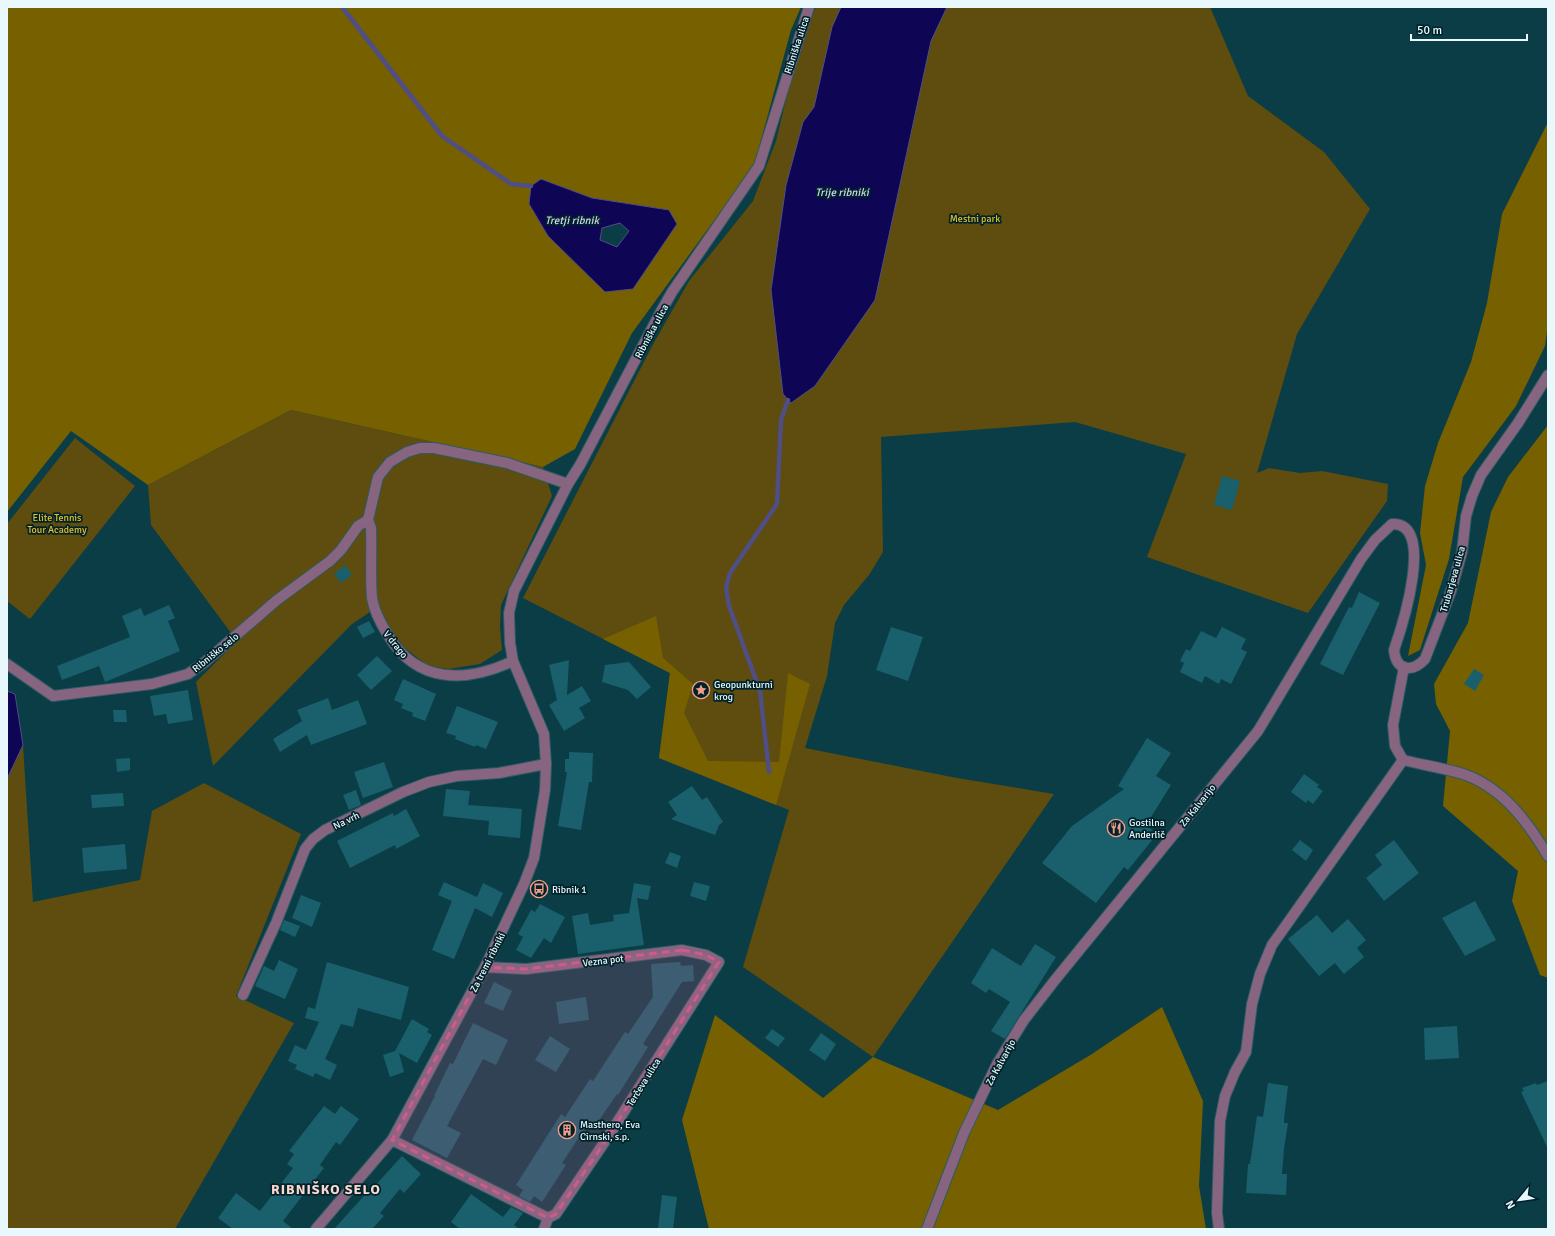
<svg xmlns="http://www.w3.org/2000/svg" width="1555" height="1236" viewBox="0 0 1555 1236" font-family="Signika,sans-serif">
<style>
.green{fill:#5e4d0e}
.forest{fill:#766000;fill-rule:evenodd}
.water{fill:#0e0554;stroke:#4f4e86;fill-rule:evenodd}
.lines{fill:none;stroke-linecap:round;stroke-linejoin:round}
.stream{stroke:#4f4e86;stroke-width:4.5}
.building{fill:#195f6c}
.street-casing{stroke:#2e5b63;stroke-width:12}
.street{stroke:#876580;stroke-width:10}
.marked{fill:#cd5b8b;fill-opacity:0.2;stroke:#cd5b8b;stroke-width:3;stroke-dasharray:8 5;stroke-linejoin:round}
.labels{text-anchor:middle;stroke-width:3.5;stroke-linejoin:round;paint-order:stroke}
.street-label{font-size:10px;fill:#e8f8fc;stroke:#00222a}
.park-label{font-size:10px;fill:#e6c029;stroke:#00222a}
.poi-label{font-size:10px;fill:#e8f8fc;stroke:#00222a;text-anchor:start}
.water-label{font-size:11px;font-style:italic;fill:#d0d6ed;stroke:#00222a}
.district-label{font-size:14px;font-weight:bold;letter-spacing:1px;fill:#fad8d0;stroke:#00222a}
</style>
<rect width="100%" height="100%" fill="#0b3d46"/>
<g class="green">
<polygon points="816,7 1210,7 1248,96 1324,152 1370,209 1297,334 1257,473 1269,468 1300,473 1322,471 1388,484 1387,501 1308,613 1147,557 1186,454 1075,422 881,437 883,552 869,575 844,605 835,623 827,676 805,748 957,778 1054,794 873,1057 743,967 789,810 659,758 670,673 523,598 652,346 689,281 753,201 776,141 798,49"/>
<polygon points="291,410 543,467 552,496 501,605 500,627 502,650 480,664 448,669 428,666 405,648 392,632 379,606 352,624 213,766 196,682 237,641 151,525 148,485"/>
<polygon points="75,438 135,486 30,619 7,601 7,524"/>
<polygon points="23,745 33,902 140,880 152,811 204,783 301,834 236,996 294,1023 175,1229 7,1229 7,779"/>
</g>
<g class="forest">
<path d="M7,7H801L791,30L754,166L632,333L575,449L543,467L291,410L148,485L71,431L7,512ZM541,179L592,198L669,210L605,292Z"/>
<polygon points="1548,122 1548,324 1545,346 1516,406 1463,477 1449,559 1420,650 1408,656 1426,565 1420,533 1425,486 1438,443 1471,362 1487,303 1502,214"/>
<polygon points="1548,425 1548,978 1540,975 1512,901 1518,871 1443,806 1450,731 1436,704 1434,684 1468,623 1491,512 1508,477"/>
<polygon points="656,616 663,658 693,684 684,713 708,761 779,762 788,673 810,684 776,805 659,758 670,673 603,639"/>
<polygon points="1162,1007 1203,1101 1199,1186 1206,1229 709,1229 682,1120 715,1015 823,1098 873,1057 998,1110 1092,1054"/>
</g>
<g class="water">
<polygon points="841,7 947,7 931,41 875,300 815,386 791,403 783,394 771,290 786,185 803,122 814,107 832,27"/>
<path d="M541,179L592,198L669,210L677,224L633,289L605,292L548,236L529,204L531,186ZM620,223L629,231L617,247L600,240L602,228Z"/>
<polygon points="7,691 15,694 23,745 7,779"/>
</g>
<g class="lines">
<g class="stream">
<polyline points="342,7 442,136 511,184 531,186"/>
<polyline points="769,772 760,691 729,606 726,587 730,573 777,504 781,420 788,400"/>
</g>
</g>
<g class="building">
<polygon points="1222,476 1240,481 1232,510 1214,505"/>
<polygon points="345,565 352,575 341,583 334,574"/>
<polygon points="1359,592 1380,603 1343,675 1320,664 1349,607 1352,608"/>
<polygon points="169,605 175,618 168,621 180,651 105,682 99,666 62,680 57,666 130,637 122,616 141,608 144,616"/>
<polygon points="369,621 375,632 363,638 357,627"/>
<polygon points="891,627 923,637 908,681 876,670"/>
<polygon points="1222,627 1246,639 1241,649 1247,652 1231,684 1221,679 1219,684 1205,676 1202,683 1180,672 1184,663 1180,661 1186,649 1190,651 1201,631 1216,638"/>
<polygon points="377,656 392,671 371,690 357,675"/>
<polygon points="569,660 567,695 582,686 591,701 579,708 585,718 564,731 549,705 557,700 549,665"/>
<polygon points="629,662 651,687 637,699 628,690 602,682 605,665"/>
<polygon points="1474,669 1484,675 1475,691 1464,684"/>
<polygon points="403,679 436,694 425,721 412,716 413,713 401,708 403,704 394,700"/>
<polygon points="188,690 193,720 168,724 166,714 154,716 150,696"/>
<polygon points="328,698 332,710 358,700 367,724 311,745 307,735 280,752 273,739 302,721 297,710"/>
<polygon points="457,706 498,722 486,749 476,745 475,747 455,739 456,736 446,733"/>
<polygon points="113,710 126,710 127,722 114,722"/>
<polygon points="1147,738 1171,753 1156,776 1171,785 1146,825 1157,834 1128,870 1124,867 1096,903 1042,863 1072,826 1124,789 1118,786"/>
<polygon points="569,752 593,753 592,782 589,782 581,830 558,826 567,772 565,772 565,759 569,759"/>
<polygon points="130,758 130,770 117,772 116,759"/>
<polygon points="384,762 393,787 363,798 354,772"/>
<polygon points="1304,774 1319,785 1317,787 1323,791 1313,804 1308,800 1306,803 1291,792"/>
<polygon points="692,786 702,800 707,797 723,822 719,825 715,835 671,819 677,815 668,802"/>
<polygon points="446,789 470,791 468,805 522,809 520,838 488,835 489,821 443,816"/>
<polygon points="356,790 361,805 349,810 343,795"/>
<polygon points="123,793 124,806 92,808 91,795"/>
<polygon points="406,809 420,836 396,849 395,845 350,868 337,841 393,813 394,816"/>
<polygon points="1300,840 1313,850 1306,861 1292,850"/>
<polygon points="1394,840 1419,873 1384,901 1366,878 1382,865 1375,855"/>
<polygon points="125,844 127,869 84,873 82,848"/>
<polygon points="670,852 681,856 677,868 665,863"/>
<polygon points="444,882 477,897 483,883 503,893 492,917 475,908 454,959 432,950 452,901 438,895"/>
<polygon points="694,882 710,886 706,901 690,896"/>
<polygon points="634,883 651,886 648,900 637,898 644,945 578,954 572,916 588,913 590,925 614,921 613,915 629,913"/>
<polygon points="301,895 321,903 312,927 292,918"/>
<polygon points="1475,901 1496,940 1465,956 1442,918"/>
<polygon points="540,904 565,917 551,943 544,938 531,958 516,950 523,937 518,934 531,910 535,912"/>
<polygon points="1317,915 1332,933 1348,919 1366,940 1357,948 1364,957 1344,974 1335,963 1319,976 1288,939"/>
<polygon points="284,920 300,926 295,937 280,930"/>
<polygon points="1035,944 1056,957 1005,1039 991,1031 1010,1002 989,989 986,993 971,983 992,948 1021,966"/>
<polygon points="279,960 298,969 285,999 255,986 264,966 274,971"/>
<polygon points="327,962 409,987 401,1020 358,1008 353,1027 341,1024 325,1059 337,1065 330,1080 315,1073 313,1077 295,1069 297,1065 288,1061 295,1045 306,1050 319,1022 305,1018 308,1007 315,1009"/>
<polygon points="680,962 681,966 693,965 694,981 682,982 643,1044 648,1047 618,1095 617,1094 593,1129 587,1125 562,1163 566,1165 542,1202 534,1196 530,1202 519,1196 523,1190 516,1185 561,1114 565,1117 590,1079 593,1081 625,1032 628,1034 653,997 651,964"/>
<polygon points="494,982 512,991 503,1011 484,1003"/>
<polygon points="586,997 589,1020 559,1024 556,1002"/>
<polygon points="412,1019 429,1029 427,1032 432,1035 417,1063 399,1053 404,1072 390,1077 383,1055 395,1051"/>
<polygon points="473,1023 508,1040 496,1065 483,1059 447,1126 461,1133 447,1158 412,1140 435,1096 434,1096 450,1063 453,1064"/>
<polygon points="1457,1026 1459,1058 1425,1060 1424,1028"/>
<polygon points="772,1029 785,1038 778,1047 765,1038"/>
<polygon points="821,1033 836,1044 825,1061 809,1050"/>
<polygon points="550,1036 570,1049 556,1072 535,1060"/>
<polygon points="1548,1081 1548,1149 1521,1092 1524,1091 1522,1088 1536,1083 1537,1085"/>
<polygon points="1268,1083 1288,1086 1284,1119 1284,1123 1288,1123 1284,1149 1282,1174 1287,1174 1286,1195 1246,1193 1248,1164 1250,1164 1257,1116 1263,1117"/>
<polygon points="324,1106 335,1114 341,1106 359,1119 340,1145 336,1142 320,1165 324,1168 283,1221 293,1229 233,1229 218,1218 236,1193 260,1211 293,1168 287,1164 294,1154 289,1151"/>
<polygon points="402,1156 421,1174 404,1193 400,1189 380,1213 384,1216 372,1229 334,1229 371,1188 372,1189"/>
<polygon points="471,1194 503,1217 511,1207 523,1213 514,1225 519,1229 460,1229 451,1222"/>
<polygon points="662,1195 677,1197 673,1229 658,1229"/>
</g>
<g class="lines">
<defs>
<g id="street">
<path d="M368,520L371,528C372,551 370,576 372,598C374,611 381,624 388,635C417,684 466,683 513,661"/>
<polyline points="368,520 378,477 390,462 407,452 420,448 434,448 507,463 568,484"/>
<polyline points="7,664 53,696 152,684 188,674 205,662 277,600 330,561 341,550 358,526 368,520"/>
<path d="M1403,760C1423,765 1444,768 1463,774C1502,787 1528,822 1548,856"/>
<polyline points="1403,760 1395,746 1393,725 1404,667"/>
<polyline points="485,967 526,969 682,950 706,955 719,962 606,1140 556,1214 548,1218 544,1229"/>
<polyline points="243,995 276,923 305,849 313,839 325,830 403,792 429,782 457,776 499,773 546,764"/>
<polyline points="392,1140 548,1218"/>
<polyline points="316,1229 392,1140 485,967 524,884 534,858 545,790 546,764 544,734 513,661 510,643 509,613 514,591 568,484 580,465 659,315 672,292 759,166 809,7"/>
<path d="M927,1229L964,1133L997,1064L1024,1020L1055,980L1258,731L1361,559L1375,540L1392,524C1436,522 1402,627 1394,650C1396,671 1412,673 1425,659L1451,591L1462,552L1466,516L1472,496L1481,475L1518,423L1548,375"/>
<polyline points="1219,1229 1217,1213 1220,1121 1225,1096 1235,1072 1246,1052 1252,1004 1260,974 1272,945 1403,760"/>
</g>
</defs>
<use href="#street" class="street-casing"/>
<use href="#street" class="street"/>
</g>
<path class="marked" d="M682,950L706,955L719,962L606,1140L556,1214L548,1218L392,1140L485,967L526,969Z"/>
<defs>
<symbol id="sight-ring" viewBox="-11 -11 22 22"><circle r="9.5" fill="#00222a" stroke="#f49e8a" stroke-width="1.5"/><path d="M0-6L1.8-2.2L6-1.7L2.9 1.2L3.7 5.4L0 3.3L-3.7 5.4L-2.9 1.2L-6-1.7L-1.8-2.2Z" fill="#f49e8a"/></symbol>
<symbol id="restaurant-ring" viewBox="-11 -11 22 22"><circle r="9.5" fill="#00222a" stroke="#f49e8a" stroke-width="1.5"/><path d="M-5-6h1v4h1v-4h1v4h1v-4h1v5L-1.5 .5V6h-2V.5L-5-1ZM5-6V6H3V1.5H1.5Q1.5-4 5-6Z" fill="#f49e8a"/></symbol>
<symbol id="bus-ring" viewBox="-11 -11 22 22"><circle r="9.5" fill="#00222a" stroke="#f49e8a" stroke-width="1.5"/><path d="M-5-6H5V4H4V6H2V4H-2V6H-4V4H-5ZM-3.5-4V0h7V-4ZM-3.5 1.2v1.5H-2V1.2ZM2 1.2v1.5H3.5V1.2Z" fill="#f49e8a"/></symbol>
<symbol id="building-ring" viewBox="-11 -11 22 22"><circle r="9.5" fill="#00222a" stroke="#f49e8a" stroke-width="1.5"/><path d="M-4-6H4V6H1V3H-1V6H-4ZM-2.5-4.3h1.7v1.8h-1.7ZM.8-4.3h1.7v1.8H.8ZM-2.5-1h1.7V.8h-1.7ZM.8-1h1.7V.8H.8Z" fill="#f49e8a"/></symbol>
</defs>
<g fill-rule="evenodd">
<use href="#sight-ring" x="691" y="680" width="20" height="20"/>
<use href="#restaurant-ring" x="1106" y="818" width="20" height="20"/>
<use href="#bus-ring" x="529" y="879" width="20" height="20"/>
<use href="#building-ring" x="557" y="1120" width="20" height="20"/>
</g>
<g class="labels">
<g class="street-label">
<text transform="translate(796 45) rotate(-72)" y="4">Ribniška ulica</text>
<text transform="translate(651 331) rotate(-62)" y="4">Ribniška ulica</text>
<text transform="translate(1452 579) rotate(-74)" y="4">Trubarjeva ulica</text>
<text transform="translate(396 644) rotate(51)" y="4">V drago</text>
<text transform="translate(215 652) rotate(-39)" y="4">Ribniško selo</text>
<text transform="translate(1197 805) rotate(-51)" y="4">Za Kalvarijo</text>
<text transform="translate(346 820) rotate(-26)" y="4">Na vrh</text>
<text transform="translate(603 960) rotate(-7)" y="4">Vezna pot</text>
<text transform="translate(487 962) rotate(-63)" y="4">Za tremi ribniki</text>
<text transform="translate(1000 1062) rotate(-61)" y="4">Za Kalvarijo</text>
<text transform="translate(643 1082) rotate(-58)" y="4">Terčeva ulica</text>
</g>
<g class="park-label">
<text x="975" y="222">Mestni park</text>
<text x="57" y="521">Elite Tennis<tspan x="57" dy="12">Tour Academy</tspan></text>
</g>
<g class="poi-label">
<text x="714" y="688">Geopunkturni<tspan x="714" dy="12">krog</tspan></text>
<text x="1129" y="826">Gostilna<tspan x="1129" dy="12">Anderlič</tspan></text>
<text x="552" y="893">Ribnik 1</text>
<text x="580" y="1128">Masthero, Eva<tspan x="580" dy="12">Cirnski, s.p.</tspan></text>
</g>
<g class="water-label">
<text x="842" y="196">Trije ribniki</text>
<text x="572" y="224">Tretji ribnik</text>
</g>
<g class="district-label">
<text x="326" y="1194">RIBNIŠKO SELO</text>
</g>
</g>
<rect width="1555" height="1236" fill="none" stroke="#e8f8fc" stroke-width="16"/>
<g transform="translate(1519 1200) rotate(241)" stroke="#00222a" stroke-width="3" paint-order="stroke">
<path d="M0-3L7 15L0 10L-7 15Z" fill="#e8f8fc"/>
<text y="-6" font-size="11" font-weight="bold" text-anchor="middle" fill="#e8f8fc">N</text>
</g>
<path d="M1411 34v6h116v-6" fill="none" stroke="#e8f8fc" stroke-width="2"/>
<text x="1417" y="34" font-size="12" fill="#e8f8fc" stroke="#00222a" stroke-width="3" paint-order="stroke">50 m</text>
</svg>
